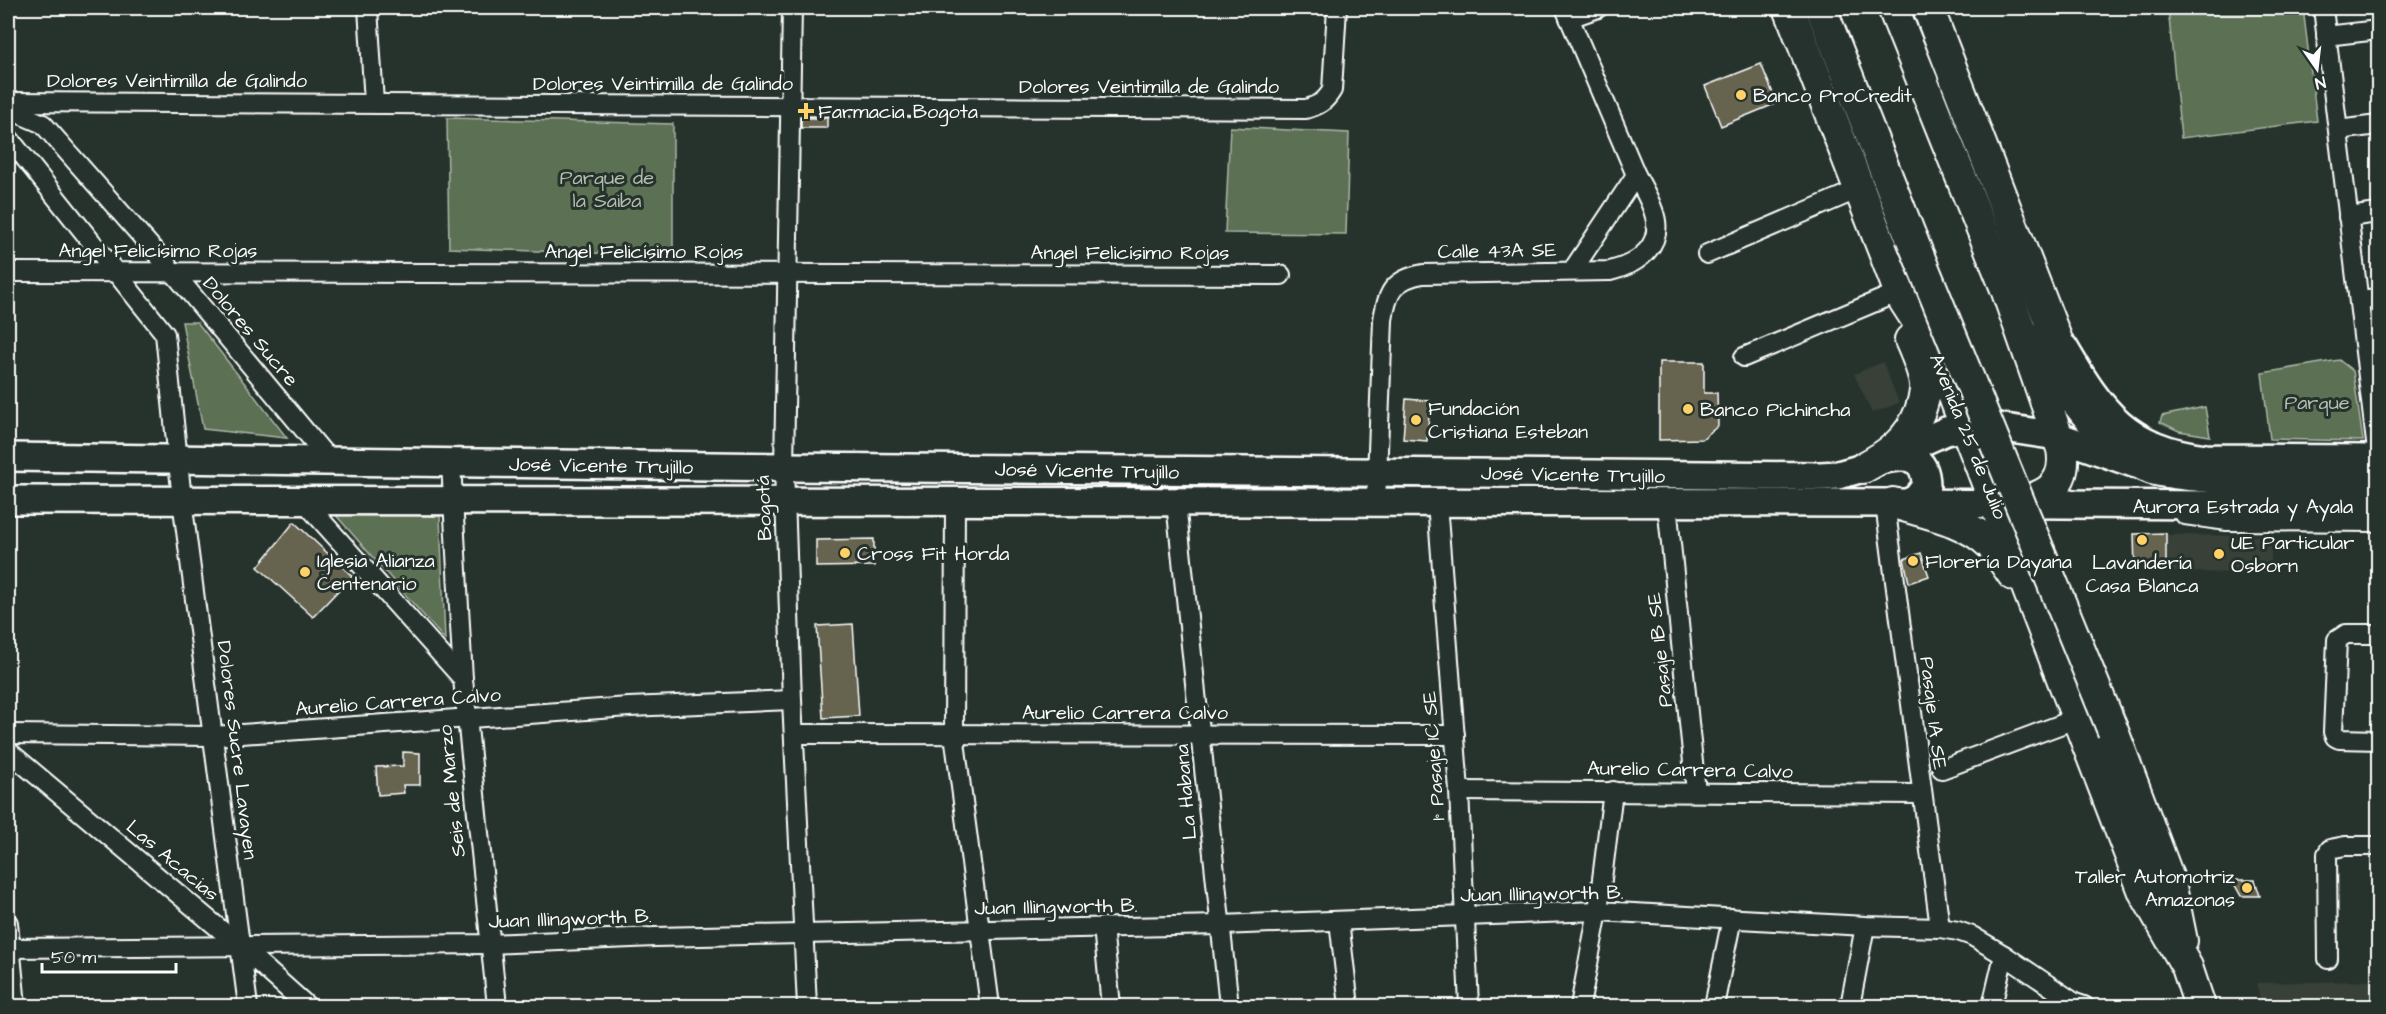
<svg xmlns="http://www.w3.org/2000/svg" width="2386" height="1014" viewBox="0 0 2386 1014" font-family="'Architects Daughter',sans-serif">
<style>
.built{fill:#394138}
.green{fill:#5b6f52;stroke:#adb7a8;stroke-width:1.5}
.building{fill:#666350;stroke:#fff;stroke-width:1.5}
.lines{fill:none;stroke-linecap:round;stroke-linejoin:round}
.minor-casing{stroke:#fff;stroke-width:22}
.secondary-casing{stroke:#fff;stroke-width:32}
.primary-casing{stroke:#fff;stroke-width:34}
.minor{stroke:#26332d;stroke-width:18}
.secondary{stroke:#26332d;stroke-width:27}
.primary{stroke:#26332d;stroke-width:30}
.primary-bridge-casing{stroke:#fff;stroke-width:34;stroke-linecap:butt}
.primary-bridge{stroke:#26332d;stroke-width:30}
.poi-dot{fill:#ffd166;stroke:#26332d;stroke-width:2}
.labels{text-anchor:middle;stroke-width:6;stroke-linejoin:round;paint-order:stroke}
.street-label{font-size:20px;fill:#fff;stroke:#26332d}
.poi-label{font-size:20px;fill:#fff;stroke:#26332d;text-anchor:start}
.park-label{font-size:20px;fill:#b5beb1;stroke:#26332d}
</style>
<rect width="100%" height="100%" fill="#26332d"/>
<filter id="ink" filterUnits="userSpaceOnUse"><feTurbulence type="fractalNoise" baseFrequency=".0167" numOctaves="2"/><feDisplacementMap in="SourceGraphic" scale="12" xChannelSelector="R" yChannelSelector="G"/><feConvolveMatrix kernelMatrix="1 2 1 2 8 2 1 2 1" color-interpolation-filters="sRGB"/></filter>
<g filter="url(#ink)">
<g class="built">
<polygon points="1883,362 1899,403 1872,413 1854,374"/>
<polygon points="2167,535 2271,536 2271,573 2167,572"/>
<polygon points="2378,981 2378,1006 2262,1006 2256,983"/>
</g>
<g class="green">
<polygon points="2168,8 2303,8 2317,121 2181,138"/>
<polygon points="447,118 673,124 673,256 449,248"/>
<polygon points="1230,127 1349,133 1346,234 1225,233"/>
<polygon points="182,322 197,322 287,438 203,429"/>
<polygon points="2339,360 2353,371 2363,441 2270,439 2262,373"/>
<polygon points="2205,407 2210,436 2179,431 2160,422 2162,416"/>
<polygon points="334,513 440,516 445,640"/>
</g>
<g class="building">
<polygon points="1761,64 1777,103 1721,126 1705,86"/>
<rect x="801" y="118" width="26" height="10"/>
<polygon points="1659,362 1704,362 1704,393 1717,393 1718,426 1702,439 1659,440"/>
<polygon points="1406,399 1430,401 1427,441 1403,439"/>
<polygon points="294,522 352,576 313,617 258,567"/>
<polygon points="2166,533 2166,568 2135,569 2134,534"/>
<polygon points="874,539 874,566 816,567 816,540"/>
<polygon points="1921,553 1929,576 1909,583 1904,559"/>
<polygon points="853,624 859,716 823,718 817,626"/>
<polygon points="403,752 420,753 420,785 403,785 404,793 378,795 376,767 403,766"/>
<polygon points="2232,880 2255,880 2260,896 2241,896"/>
</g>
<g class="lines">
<defs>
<g id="minor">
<polyline points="368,8 374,103"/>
<polyline points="792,8 784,467 792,700 807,1006"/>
<polyline points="1565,8 1636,175 1572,271"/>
<polyline points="2323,8 2378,459"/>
<polyline points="1569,18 1598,8"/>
<polyline points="2326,36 2378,30"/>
<path d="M8,102L1306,109C1319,105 1325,102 1332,90L1337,8"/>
<polyline points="8,109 43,124 173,272 330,461"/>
<polyline points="2338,130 2378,125"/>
<polyline points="8,137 165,334 182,500 248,1006"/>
<polyline points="2348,217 2378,213"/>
<polyline points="1707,254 1859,189"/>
<polyline points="8,272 1281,275"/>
<polyline points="2359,300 2378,298"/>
<polyline points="1744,357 1899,292"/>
<polyline points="451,463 463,679 497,1006"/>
<polyline points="303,500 463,679"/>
<polyline points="955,502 954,734 990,1006"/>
<polyline points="1176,503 1229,1006"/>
<path d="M1376,503L1383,320C1387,292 1394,279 1423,274L1610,271C1639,264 1666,244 1653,210C1649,198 1642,186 1636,175"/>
<polyline points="1437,503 1459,791 1469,1006"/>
<polyline points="1667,504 1696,792"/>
<polyline points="1885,504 1940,928"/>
<polyline points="2185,515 2227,521 2378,522"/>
<polyline points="2378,634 2346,634 2337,640 2333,732 2335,737 2339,739 2378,740"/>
<polyline points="8,734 213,736 629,707 792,700"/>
<polyline points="794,734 1455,735"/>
<polyline points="8,751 240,946 307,1006"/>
<polyline points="1942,769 2078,718"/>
<polyline points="1459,791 1921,794"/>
<polyline points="1339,921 1349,1006"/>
<polyline points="8,923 16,1006"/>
<polyline points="1103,927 1111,1006"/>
<polyline points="8,948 489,944 655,937 1220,925 1598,911 1865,926 1940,928 1958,931 1972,936 2004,955 2075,1003 2084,1006"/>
<polyline points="2328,959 2327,854 2330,849 2345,846 2378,846"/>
<polyline points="1580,1006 1598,911 1613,791"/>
<polyline points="1714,1006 1732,918"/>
<polyline points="1850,1006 1865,926"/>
<polyline points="1992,1006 2004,955"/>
</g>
<g id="secondary">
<path d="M2064,348C2102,413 2127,448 2206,458L2378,459"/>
<polyline points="8,457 784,467 1820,476 1838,475 1863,468 1946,431 1979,424 2057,436 2136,464"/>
<path d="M1885,459C1909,454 1926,457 1926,486L1917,498L1908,503"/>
<polyline points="8,500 1893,503 2378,506"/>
</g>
<g id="primary">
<polyline points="1789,8 1901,296 1936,350 2144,892 2187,967 2200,1006"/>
<polyline points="1821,8 1911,237"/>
<path d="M1893,8L2006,289L2062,449C2069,490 2039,499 2006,505"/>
<polyline points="1928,8 2070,374"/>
<path d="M2034,339C2056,377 2109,455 2152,469C2170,474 2192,475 2210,477C2266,481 2322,480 2378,480"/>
<path d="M1863,468C1889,454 1909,440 1920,411C1923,402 1926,393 1925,384C1923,369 1916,354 1910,340"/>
<path d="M1893,503C1926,513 1966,520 1991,545C1999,554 2006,565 2013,575"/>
<polyline points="2113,731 2170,882 2182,941"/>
</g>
</defs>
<use href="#minor" class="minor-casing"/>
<use href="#secondary" class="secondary-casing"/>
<use href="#primary" class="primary-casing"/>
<use href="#minor" class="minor"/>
<use href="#secondary" class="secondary"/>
<use href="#primary" class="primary"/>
<defs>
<polyline id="primary-bridge" points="1911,237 2113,731"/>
</defs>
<use href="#primary-bridge" class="primary-bridge-casing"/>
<use href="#primary-bridge" class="primary-bridge"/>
</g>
</g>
<g class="poi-dot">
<circle cx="1741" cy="95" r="6"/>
<path d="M803 102h6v6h6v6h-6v6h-6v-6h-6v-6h6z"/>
<circle cx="1688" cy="409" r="6"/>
<circle cx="1416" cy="420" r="6"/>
<circle cx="2142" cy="540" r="6"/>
<circle cx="845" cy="553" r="6"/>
<circle cx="2219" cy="554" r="6"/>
<circle cx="1913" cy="561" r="6"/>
<circle cx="305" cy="572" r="6"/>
<circle cx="2247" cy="888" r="6"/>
</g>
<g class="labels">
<g class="street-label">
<text x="177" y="87">Dolores Veintimilla de Galindo</text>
<text x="663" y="90">Dolores Veintimilla de Galindo</text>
<text x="1149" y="93">Dolores Veintimilla de Galindo</text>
<text x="158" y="257">Angel Felicísimo Rojas</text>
<text transform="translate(1497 250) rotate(-1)" y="7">Calle 43A SE</text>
<text x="644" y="258">Angel Felicísimo Rojas</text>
<text x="1130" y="259">Angel Felicísimo Rojas</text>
<text transform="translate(251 331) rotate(50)" y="7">Dolores Sucre</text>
<text transform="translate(1969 436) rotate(68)" y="7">Avenida 25 de Julio</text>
<text transform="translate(601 465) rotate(1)" y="7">José Vicente Trujillo</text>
<text transform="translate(1087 470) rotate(1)" y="7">José Vicente Trujillo</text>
<text transform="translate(1573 474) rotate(1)" y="7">José Vicente Trujillo</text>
<text x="2243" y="513">Aurora Estrada y Ayala</text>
<text transform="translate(763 508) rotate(-92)" y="7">Bogotá</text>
<text transform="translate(1659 650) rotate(-96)" y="7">Pasaje 1B SE</text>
<text transform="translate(398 701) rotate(-4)" y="7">Aurelio Carrera Calvo</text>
<text x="1125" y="719">Aurelio Carrera Calvo</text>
<text transform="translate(1934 713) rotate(83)" y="7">Pasaje 1A SE</text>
<text transform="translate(238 750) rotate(83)" y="7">Dolores Sucre Lavayen</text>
<text transform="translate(1433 756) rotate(-94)" y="7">1° Pasaje 1C SE</text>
<text transform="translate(1690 769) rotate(1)" y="7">Aurelio Carrera Calvo</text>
<text transform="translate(451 791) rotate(-96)" y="7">Seis de Marzo</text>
<text transform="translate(1185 792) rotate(-95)" y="7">La Habana</text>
<text transform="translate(173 860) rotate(40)" y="7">Las Acacias</text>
<text transform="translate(1542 893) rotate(-1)" y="7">Juan Illingworth B.</text>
<text transform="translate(1056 906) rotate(-1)" y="7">Juan Illingworth B.</text>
<text transform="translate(570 918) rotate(-2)" y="7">Juan Illingworth B.</text>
</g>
<g class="poi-label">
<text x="1753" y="102">Banco ProCredit</text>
<text x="818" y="118">Farmacia Bogota</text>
<text x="1428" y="415">Fundación<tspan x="1428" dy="23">Cristiana Esteban</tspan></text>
<text x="1700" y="416">Banco Pichincha</text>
<text x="2231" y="549">UE Particular<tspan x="2231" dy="23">Osborn</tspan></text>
<text x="857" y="560">Cross Fit Horda</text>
<text x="317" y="567">Iglesia Alianza<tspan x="317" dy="23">Centenario</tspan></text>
<text x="1925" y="568">Florería Dayana</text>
<text x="2142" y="569" text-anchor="middle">Lavandería<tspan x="2142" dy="23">Casa Blanca</tspan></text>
<text x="2235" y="883" text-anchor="end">Taller Automotriz<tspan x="2235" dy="23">Amazonas</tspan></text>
</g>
<g class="park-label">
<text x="607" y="184">Parque de<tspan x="607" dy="23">la Saiba</tspan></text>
<text x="2317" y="409">Parque</text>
</g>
</g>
<rect width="2386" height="1014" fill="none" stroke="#26332d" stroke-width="30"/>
<rect x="15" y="15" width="2356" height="984" fill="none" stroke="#fff" stroke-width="2" filter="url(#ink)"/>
<g transform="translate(2317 69) rotate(166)" stroke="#26332d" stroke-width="4.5" paint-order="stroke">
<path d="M0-4.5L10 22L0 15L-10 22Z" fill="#ffffff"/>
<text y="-9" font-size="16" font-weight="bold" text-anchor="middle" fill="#ffffff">N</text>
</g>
<path d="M42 963v9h134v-9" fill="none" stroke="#ffffff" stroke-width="3"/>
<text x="51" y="963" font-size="18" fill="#ffffff" stroke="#26332d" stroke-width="4.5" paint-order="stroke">50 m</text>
</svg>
